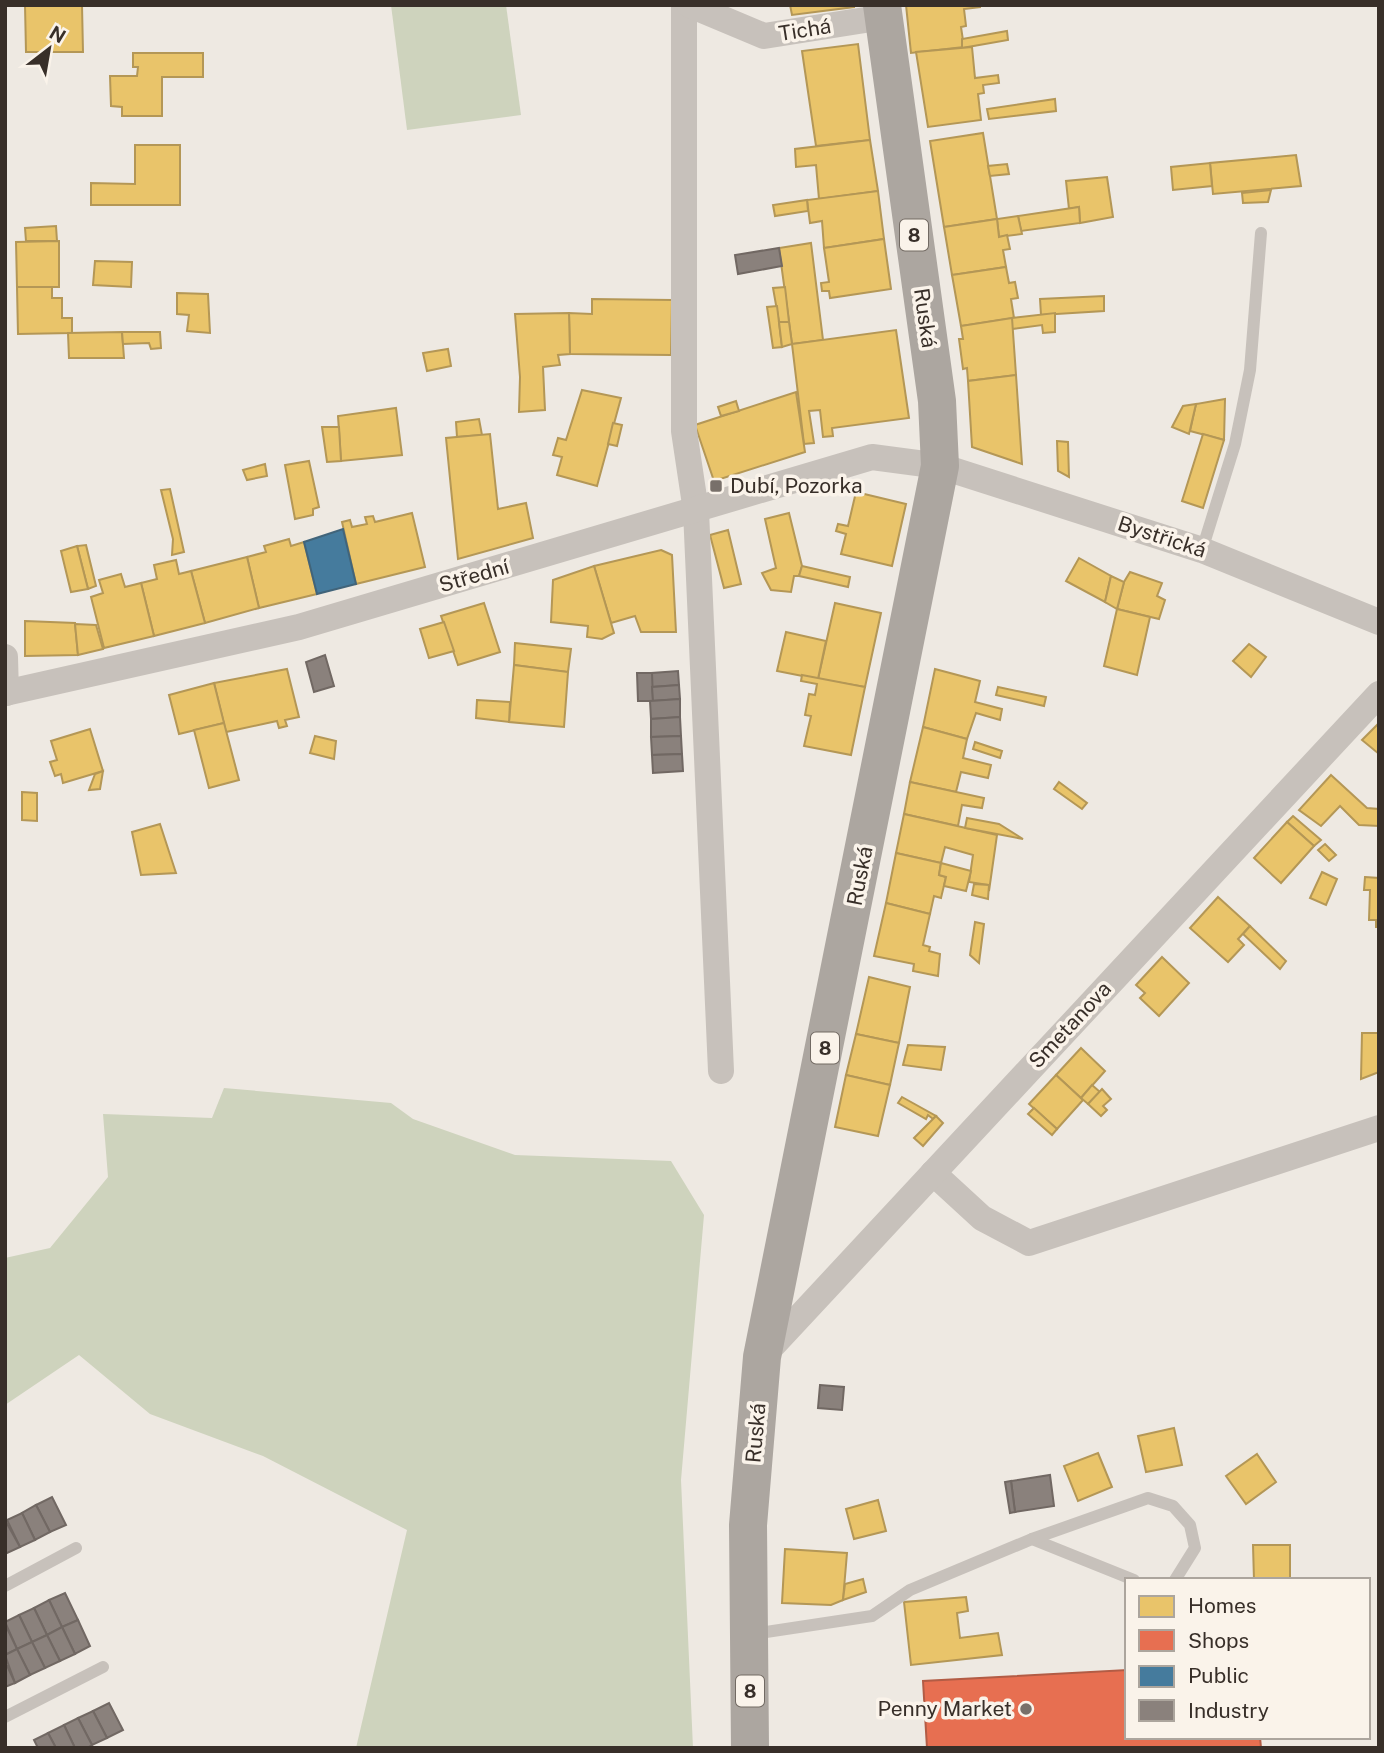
<svg xmlns="http://www.w3.org/2000/svg" width="1384" height="1753" viewBox="0 0 1384 1753" font-family="'Public Sans',sans-serif">
<style>
.green{fill:#ced3bd}
.homes{fill:#e9c46a;stroke:#b49756;stroke-width:2}
.shops{fill:#e76f51;stroke:#b25c45;stroke-width:2}
.public{fill:#457b9d;stroke:#41647a;stroke-width:2}
.industry{fill:#8a817c;stroke:#716863;stroke-width:2}
.lines{fill:none;stroke-linecap:round;stroke-linejoin:round}
.lane{stroke:#c7c1bb;stroke-width:12}
.street{stroke:#c7c1bb;stroke-width:26}
.primary{stroke:#aca6a0;stroke-width:38}
.poi-dot{fill:#78706a;stroke:#faf3ea;stroke-width:2.5}
.labels{text-anchor:middle;stroke-width:7;stroke-linejoin:round;paint-order:stroke}
.shield{fill:#faf3ea;stroke:#726a63;stroke-width:2}
.shield-label{font-size:19px;font-weight:bold;fill:#382f29}
.street-label{font-size:21px;fill:#382f29;stroke:#faf3ea}
.poi-label{font-size:21px;fill:#382f29;stroke:#faf3ea;text-anchor:start}
</style>
<rect width="100%" height="100%" fill="#eee9e2"/>
<g class="green">
<polygon points="391,5 506,5 521,115 407,130"/>
<polygon points="224,1088 391,1103 413,1119 515,1155 671,1161 704,1215 681,1480 693,1748 356,1748 407,1530 263,1456 150,1414 79,1355 5,1405 5,1258 50,1248 108,1177 103,1114 212,1118"/>
</g>
<g class="homes">
<polygon points="25,5 82,5 83,52 26,52"/>
<polygon points="790,5 854,5 854,7 792,15"/>
<polygon points="906,5 980,5 980,7 964,9 966,26 961,27 964,47 911,53"/>
<polygon points="1007,31 1008,40 962,48 962,39"/>
<polygon points="858,44 870,140 816,146 802,51"/>
<polygon points="972,47 975,78 998,75 999,83 983,85 984,93 978,94 981,120 928,127 916,52"/>
<polygon points="133,53 203,53 203,77 162,77 162,116 122,116 122,107 111,106 110,76 137,76 138,67 133,67"/>
<polygon points="1055,99 1056,111 989,119 987,109"/>
<polygon points="983,133 997,219 944,227 930,141"/>
<polygon points="870,140 878,191 819,199 816,165 796,167 795,149"/>
<polygon points="135,145 180,145 180,205 91,205 91,183 135,184"/>
<polygon points="1296,155 1301,186 1213,194 1210,163"/>
<polygon points="1210,163 1212,186 1173,190 1171,167"/>
<polygon points="1007,164 1009,174 990,176 988,166"/>
<polygon points="1107,177 1113,217 1080,223 1079,207 1069,209 1066,181"/>
<polygon points="1271,190 1268,202 1243,203 1242,193"/>
<polygon points="878,191 884,239 824,248 822,221 810,223 807,200"/>
<polygon points="807,200 808,211 775,216 773,205"/>
<polygon points="1079,207 1080,223 1021,231 1018,216"/>
<polygon points="1018,216 1022,234 999,237 997,219"/>
<polygon points="997,219 999,237 1007,235 1010,249 1003,250 1006,267 952,275 944,227"/>
<polygon points="56,226 57,241 26,241 25,228"/>
<polygon points="884,239 891,289 830,298 829,291 822,291 821,283 829,282 824,248"/>
<polygon points="59,241 59,287 17,287 16,242"/>
<polygon points="811,243 823,340 792,344 779,248"/>
<polygon points="95,261 132,262 131,287 93,285"/>
<polygon points="1006,267 1009,283 1015,282 1018,298 1011,299 1014,318 961,326 952,275"/>
<polygon points="17,287 52,287 52,298 62,298 62,318 72,318 72,333 18,334"/>
<polygon points="785,287 789,322 779,322 773,288"/>
<polygon points="177,293 208,294 210,333 187,331 189,315 177,314"/>
<polygon points="1104,296 1104,311 1041,315 1040,299"/>
<polygon points="592,299 672,300 671,355 570,354 569,313 592,314"/>
<polygon points="777,306 782,347 773,348 767,307"/>
<polygon points="569,313 570,354 558,355 560,365 543,367 545,410 519,412 520,377 515,314"/>
<polygon points="1055,313 1055,332 1043,333 1042,325 1012,329 1012,318"/>
<polygon points="1012,318 1016,375 968,381 967,368 963,369 959,339 963,339 961,326"/>
<polygon points="779,322 789,322 792,344 782,347"/>
<polygon points="896,330 909,418 832,428 833,436 823,437 820,410 809,411 814,443 804,444 792,344"/>
<polygon points="122,332 124,358 69,358 68,333"/>
<polygon points="122,332 160,332 161,348 151,349 149,343 123,344"/>
<polygon points="448,349 451,366 427,371 423,353"/>
<polygon points="1016,375 1022,464 972,447 968,381"/>
<polygon points="582,390 621,398 597,486 557,475 562,457 553,455 558,438 566,440"/>
<polygon points="796,392 805,452 714,481 695,425"/>
<polygon points="1225,399 1224,440 1190,431 1196,404"/>
<polygon points="736,401 739,411 721,416 718,407"/>
<polygon points="1196,404 1189,434 1172,427 1183,406"/>
<polygon points="396,408 402,455 341,461 338,416"/>
<polygon points="479,419 482,435 457,437 456,422"/>
<polygon points="613,423 622,425 617,446 608,444"/>
<polygon points="322,427 339,427 341,461 327,462"/>
<polygon points="490,434 498,509 526,503 533,538 458,559 446,438"/>
<polygon points="1203,434 1224,440 1203,508 1182,501"/>
<polygon points="1057,441 1068,442 1069,477 1058,471"/>
<polygon points="309,461 319,507 313,509 313,515 295,519 285,465"/>
<polygon points="265,464 267,476 247,480 243,470"/>
<polygon points="170,489 184,552 172,555 173,539 161,490"/>
<polygon points="856,492 906,504 892,566 841,554 846,534 836,531 838,524 848,526"/>
<polygon points="412,513 425,567 356,584 342,522 350,520 352,527 367,524 365,517 373,516 375,522"/>
<polygon points="789,513 802,566 799,576 794,576 791,592 771,590 762,573 776,568 765,519"/>
<polygon points="728,530 741,584 724,588 710,535"/>
<polygon points="289,539 291,546 304,542 317,594 259,608 247,557 266,552 264,546"/>
<polygon points="86,545 96,586 88,589 77,546"/>
<polygon points="77,546 88,589 71,592 61,551"/>
<polygon points="661,550 672,555 676,632 641,632 635,616 611,623 594,566"/>
<polygon points="247,557 259,608 205,623 191,571"/>
<polygon points="1079,558 1111,576 1105,602 1066,581"/>
<polygon points="176,560 179,574 191,571 205,623 154,636 141,583 157,579 154,565"/>
<polygon points="594,566 614,633 602,639 587,637 588,626 551,622 553,580"/>
<polygon points="802,566 850,577 848,587 799,576"/>
<polygon points="1130,572 1162,583 1157,596 1165,600 1159,619 1117,609 1124,582"/>
<polygon points="121,574 125,587 141,583 154,636 104,648 91,597 103,593 99,580"/>
<polygon points="1111,576 1124,582 1117,609 1105,602"/>
<polygon points="484,603 500,652 458,665 441,616"/>
<polygon points="835,603 881,613 865,687 818,679"/>
<polygon points="1117,609 1150,617 1137,675 1104,666"/>
<polygon points="25,621 75,623 78,655 25,656"/>
<polygon points="444,622 454,651 429,658 420,629"/>
<polygon points="75,624 96,625 103,649 78,655"/>
<polygon points="786,632 826,641 818,679 777,671"/>
<polygon points="515,643 571,649 568,672 514,665"/>
<polygon points="1249,644 1266,657 1251,677 1233,661"/>
<polygon points="514,665 568,672 564,727 509,722"/>
<polygon points="287,669 299,717 285,720 287,726 279,728 277,721 226,732 214,683"/>
<polygon points="935,669 980,681 975,702 1002,709 1000,720 976,713 967,739 923,727"/>
<polygon points="802,675 865,687 851,755 804,746 811,716 805,715 809,694 815,695 817,684 801,681"/>
<polygon points="214,683 224,723 179,734 169,695"/>
<polygon points="998,687 1046,697 1044,706 996,695"/>
<polygon points="477,700 510,702 509,722 476,718"/>
<polygon points="224,723 239,780 209,788 194,730"/>
<polygon points="1379,723 1379,754 1362,740"/>
<polygon points="923,727 967,739 963,758 991,765 988,778 961,772 956,792 910,782"/>
<polygon points="90,729 103,771 63,783 61,774 55,776 50,762 57,760 51,741"/>
<polygon points="315,736 336,741 334,759 310,753"/>
<polygon points="975,742 1002,751 1000,758 973,749"/>
<polygon points="103,771 100,789 89,790 95,774"/>
<polygon points="1331,775 1367,808 1379,809 1379,826 1359,825 1340,806 1321,826 1299,810"/>
<polygon points="910,782 984,798 982,808 962,805 958,826 904,814"/>
<polygon points="1059,782 1087,803 1082,809 1054,789"/>
<polygon points="22,792 37,793 37,821 22,820"/>
<polygon points="904,814 997,835 989,891 989,885 969,882 973,855 945,847 941,863 896,853"/>
<polygon points="1293,816 1321,840 1314,846 1287,822"/>
<polygon points="967,818 999,824 1023,839 965,828"/>
<polygon points="1287,822 1314,846 1281,883 1254,858"/>
<polygon points="160,824 176,873 141,875 132,832"/>
<polygon points="1325,844 1336,855 1329,861 1318,850"/>
<polygon points="896,853 941,863 939,875 946,877 941,898 934,896 930,914 886,903"/>
<polygon points="941,863 971,871 966,891 944,886 946,877 939,875"/>
<polygon points="1322,872 1337,879 1326,905 1310,898"/>
<polygon points="1365,877 1379,878 1379,927 1376,927 1376,920 1369,920 1370,890 1364,890"/>
<polygon points="974,884 989,885 988,899 972,895"/>
<polygon points="1218,897 1250,926 1238,939 1244,945 1228,962 1190,928"/>
<polygon points="886,903 930,914 923,945 930,947 929,951 940,954 938,976 913,971 914,964 874,956"/>
<polygon points="975,922 984,924 979,963 970,955"/>
<polygon points="1250,926 1286,961 1280,969 1243,934"/>
<polygon points="1162,957 1189,983 1159,1016 1140,998 1145,993 1136,985"/>
<polygon points="869,977 910,987 899,1043 856,1034"/>
<polygon points="1362,1033 1379,1033 1379,1072 1361,1079"/>
<polygon points="856,1034 899,1043 890,1085 846,1075"/>
<polygon points="908,1045 945,1047 941,1070 903,1065"/>
<polygon points="1081,1048 1105,1071 1081,1098 1056,1075"/>
<polygon points="846,1075 890,1085 878,1136 835,1127"/>
<polygon points="1056,1075 1083,1100 1057,1129 1029,1104"/>
<polygon points="1092,1085 1100,1092 1088,1104 1081,1098"/>
<polygon points="1102,1089 1111,1099 1103,1106 1107,1110 1101,1116 1088,1104"/>
<polygon points="902,1097 936,1116 933,1119 928,1115 926,1119 898,1103"/>
<polygon points="1034,1108 1057,1129 1052,1135 1028,1114"/>
<polygon points="936,1116 943,1123 923,1146 914,1138"/>
<polygon points="1174,1428 1182,1465 1146,1472 1138,1436"/>
<polygon points="1098,1453 1112,1487 1078,1501 1064,1466"/>
<polygon points="1257,1454 1276,1482 1246,1504 1226,1476"/>
<polygon points="878,1500 886,1531 854,1539 846,1509"/>
<polygon points="1253,1545 1290,1545 1290,1580 1254,1580"/>
<polygon points="785,1549 847,1553 843,1600 831,1605 782,1603"/>
<polygon points="863,1579 866,1592 843,1600 845,1584"/>
<polygon points="966,1597 968,1611 957,1613 960,1638 998,1633 1002,1655 911,1665 904,1602"/>
</g>
<polygon class="shops" points="1127,1670 1127,1737 1260,1737 1261,1748 927,1748 923,1681"/>
<polygon class="public" points="343,529 356,584 317,594 304,542"/>
<g class="industry">
<polygon points="779,248 782,266 738,274 735,255"/>
<polygon points="325,655 334,686 314,692 306,662"/>
<polygon points="678,671 679,685 652,687 652,673"/>
<polygon points="637,673 652,673 653,701 638,701"/>
<polygon points="679,685 680,699 653,701 652,687"/>
<polygon points="680,699 680,717 651,719 650,701"/>
<polygon points="680,717 681,736 651,737 651,719"/>
<polygon points="681,736 682,754 652,755 651,737"/>
<polygon points="682,754 683,771 653,773 652,755"/>
<polygon points="820,1385 844,1387 842,1410 818,1408"/>
<polygon points="1050,1475 1054,1506 1015,1512 1011,1481"/>
<polygon points="1011,1481 1015,1512 1010,1513 1005,1482"/>
<polygon points="52,1497 66,1525 50,1532 36,1505"/>
<polygon points="36,1505 50,1532 35,1540 22,1513"/>
<polygon points="22,1513 35,1540 20,1547 7,1520"/>
<polygon points="5,1520 20,1547 5,1554"/>
<polygon points="65,1593 78,1620 62,1627 49,1600"/>
<polygon points="49,1600 62,1627 47,1635 34,1608"/>
<polygon points="34,1608 47,1635 32,1642 19,1615"/>
<polygon points="19,1615 32,1642 17,1649 5,1622"/>
<polygon points="78,1620 90,1646 75,1654 62,1627"/>
<polygon points="5,1624 17,1649 5,1655"/>
<polygon points="62,1627 75,1654 60,1661 47,1635"/>
<polygon points="47,1635 60,1661 45,1668 32,1642"/>
<polygon points="32,1642 45,1668 30,1675 17,1649"/>
<polygon points="17,1649 30,1675 15,1683 5,1655"/>
<polygon points="5,1661 15,1683 5,1687"/>
<polygon points="109,1703 123,1730 107,1738 93,1711"/>
<polygon points="93,1711 107,1738 92,1745 78,1718"/>
<polygon points="78,1718 92,1745 87,1748 75,1748 64,1725"/>
<polygon points="64,1725 75,1748 56,1748 48,1733"/>
<polygon points="48,1733 56,1748 38,1748 34,1740"/>
</g>
<g class="lines">
<g class="lane">
<polyline points="1202,550 1235,444 1250,370 1261,233"/>
<polyline points="1032,1539 1134,1580"/>
<polyline points="5,1586 76,1548"/>
<polyline points="753,1634 872,1616 910,1590 1032,1539 1148,1498 1173,1506 1190,1525 1195,1548 1175,1580"/>
<polyline points="5,1717 103,1667"/>
</g>
<g class="street">
<polyline points="684,5 684,431 696,511 721,1071"/>
<polyline points="690,5 764,36 884,17"/>
<polyline points="5,657 6,693"/>
<polyline points="5,693 299,627 872,457 940,466 1202,550 1379,622"/>
<polyline points="933,1173 982,1218 1029,1243 1379,1128"/>
<polyline points="763,1356 1379,694"/>
</g>
<polyline class="primary" points="750,1748 748,1525 762,1357 940,466 937,401 882,5"/>
</g>
<g class="poi-dot">
<rect x="709" y="479" width="14" height="14" rx="3.5"/>
<circle cx="1026" cy="1709" r="7"/>
</g>
<g class="labels">
<g class="shield">
<rect x="900" y="219.5" width="28" height="31" rx="5"/>
<rect x="811" y="1032.5" width="28" height="31" rx="5"/>
<rect x="736" y="1675.5" width="28" height="31" rx="5"/>
</g>
<g class="shield-label">
<text x="914" y="242">8</text>
<text x="825" y="1055">8</text>
<text x="750" y="1698">8</text>
</g>
<g class="street-label">
<text transform="translate(805 30) rotate(-9)" y="7">Tichá</text>
<text transform="translate(925 318) rotate(82)" y="7">Ruská</text>
<text transform="translate(1162 537) rotate(18)" y="7">Bystřická</text>
<text transform="translate(474 576) rotate(-16)" y="7">Střední</text>
<text transform="translate(860 876) rotate(-79)" y="7">Ruská</text>
<text transform="translate(1070 1025) rotate(-47)" y="7">Smetanova</text>
<text transform="translate(756 1433) rotate(-85)" y="7">Ruská</text>
</g>
<g class="poi-label">
<text x="730" y="493">Dubí, Pozorka</text>
<text x="1012" y="1716" text-anchor="end">Penny Market</text>
</g>
</g>
<rect width="1384" height="1753" fill="none" stroke="#382f29" stroke-width="14"/>
<rect x="1125" y="1578" width="245" height="161" fill="#faf3ea" stroke="#aca59d" stroke-width="2"/>
<rect x="1139" y="1596" width="35" height="21" fill="#e9c46a" stroke="#aca59d" stroke-width="2"/>
<text x="1188" y="1613" font-size="21" fill="#382f29">Homes</text>
<rect x="1139" y="1630" width="35" height="21" fill="#e76f51" stroke="#aca59d" stroke-width="2"/>
<text x="1188" y="1648" font-size="21" fill="#382f29">Shops</text>
<rect x="1139" y="1666" width="35" height="21" fill="#457b9d" stroke="#aca59d" stroke-width="2"/>
<text x="1188" y="1683" font-size="21" fill="#382f29">Public</text>
<rect x="1139" y="1700" width="35" height="21" fill="#8a817c" stroke="#aca59d" stroke-width="2"/>
<text x="1188" y="1718" font-size="21" fill="#382f29">Industry</text>
<g transform="translate(49 49) rotate(31)" stroke="#faf3ea" stroke-width="5" paint-order="stroke">
<path d="M0-5L12 26L0 18L-12 26Z" fill="#382f29"/>
<text y="-10" font-size="19" font-weight="bold" text-anchor="middle" fill="#382f29">N</text>
</g>
</svg>
